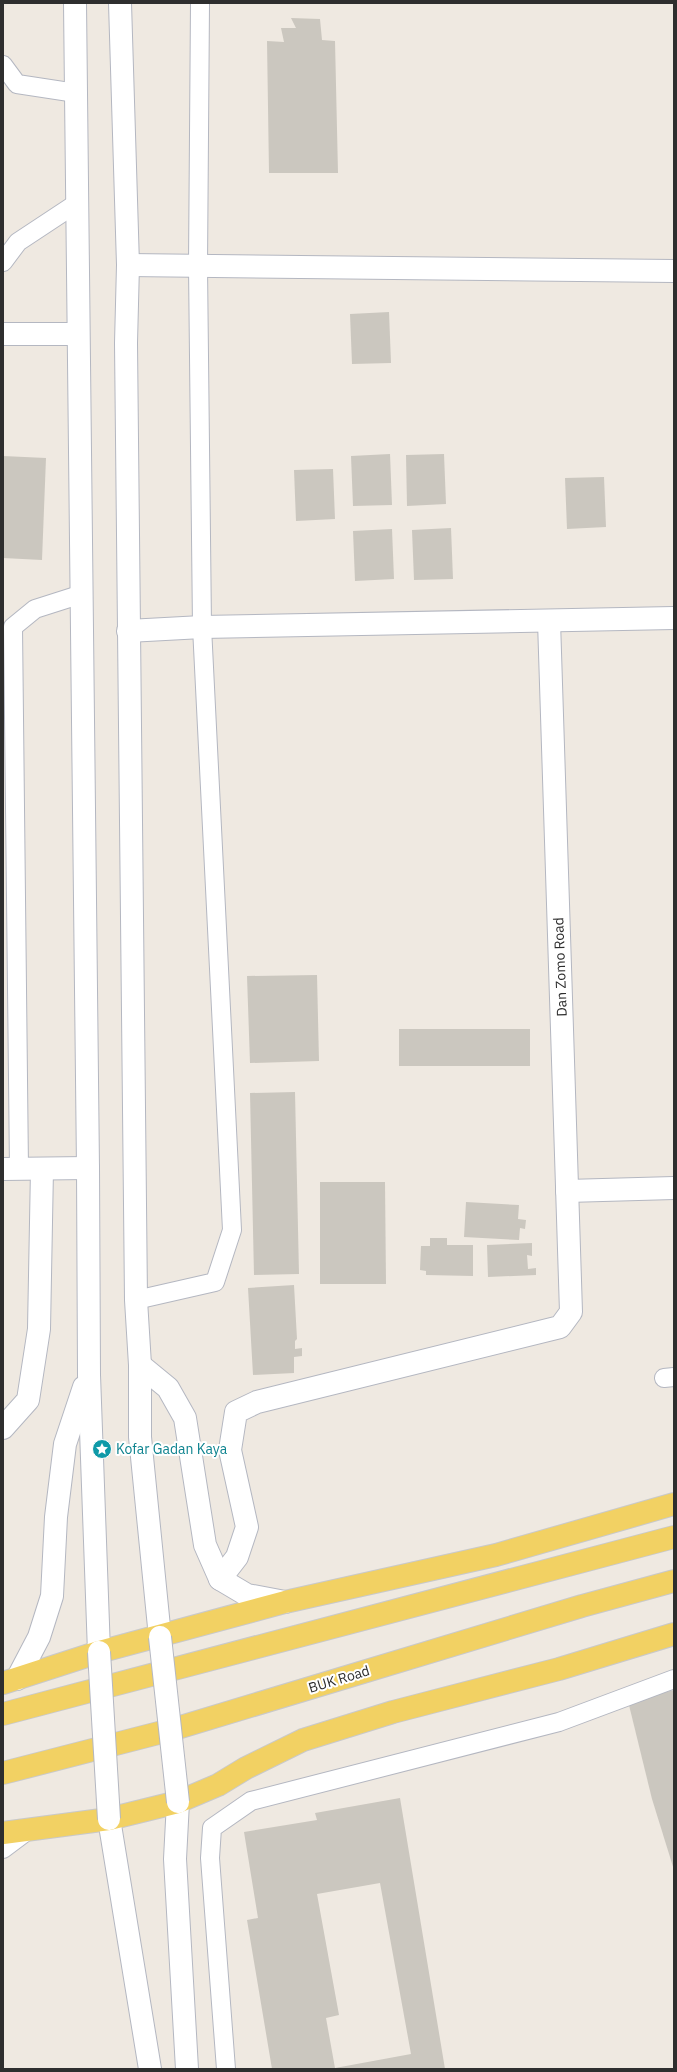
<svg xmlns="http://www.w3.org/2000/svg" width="677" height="2072" viewBox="0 0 677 2072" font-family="'IBM Plex Sans',sans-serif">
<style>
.building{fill:#cbc7bf;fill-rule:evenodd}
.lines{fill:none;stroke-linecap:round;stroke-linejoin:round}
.lane-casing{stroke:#b4b7c1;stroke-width:20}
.street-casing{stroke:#b4b7c1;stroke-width:24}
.secondary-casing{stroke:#b4b7c1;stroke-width:24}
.primary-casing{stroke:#c9c9c9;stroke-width:24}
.lane{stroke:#fff;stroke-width:18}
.street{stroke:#fff;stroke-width:22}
.secondary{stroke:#fff;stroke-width:22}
.primary{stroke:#f2d163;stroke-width:22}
.secondary-bridge-casing{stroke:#b4b7c1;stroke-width:24;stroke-linecap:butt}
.secondary-bridge{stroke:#fff;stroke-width:22}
.labels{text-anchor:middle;stroke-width:4;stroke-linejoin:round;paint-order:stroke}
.street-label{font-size:14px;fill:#2e2e2e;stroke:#fff}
.culture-label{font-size:14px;fill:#0d838f;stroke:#fff;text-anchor:start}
</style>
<rect width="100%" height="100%" fill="#efe9e1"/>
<g class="building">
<polygon points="291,18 320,19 322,40 335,41 338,173 269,173 267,41 284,42 281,28 296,28"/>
<polygon points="389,312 391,363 352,364 350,314"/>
<polygon points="390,454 392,505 353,506 351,456"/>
<polygon points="444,454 446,504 407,506 406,455"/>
<polygon points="3,456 46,458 42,560 3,558"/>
<polygon points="333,469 335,519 296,521 294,470"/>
<polygon points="604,477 606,527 567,529 565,478"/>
<polygon points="451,528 453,579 414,580 412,530"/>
<polygon points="392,529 394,579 355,581 353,531"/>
<polygon points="317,975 319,1061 250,1063 247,976"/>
<rect x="399" y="1029" width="131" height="37"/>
<polygon points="295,1092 299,1274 254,1275 250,1093"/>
<polygon points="320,1182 385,1182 386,1284 320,1284"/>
<polygon points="466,1202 519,1205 518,1219 526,1220 525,1229 520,1228 519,1240 464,1237"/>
<polygon points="430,1238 447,1238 447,1245 473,1245 473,1276 426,1275 426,1271 420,1270 421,1246 430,1246"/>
<polygon points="532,1243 532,1256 527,1255 528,1269 536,1268 536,1275 488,1277 487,1245"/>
<polygon points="294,1285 297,1339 295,1341 295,1349 302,1348 302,1356 294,1357 294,1373 253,1375 248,1288"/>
<polygon points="674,1690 674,1870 652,1799 628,1701"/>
<path d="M400,1798L445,2069H272L247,1920L258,1918L244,1832L317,1820L315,1813ZM380,1883L411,2054L335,2068L326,2018L339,2015L317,1894Z"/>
</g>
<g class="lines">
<defs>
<g id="lane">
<polyline points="3,65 17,84 76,93"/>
<polyline points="3,262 18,242 77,203"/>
<polyline points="19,1169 13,627 35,609 82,594"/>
<polyline points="136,1300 215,1282 232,1230 202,627 198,266 200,3"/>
<polyline points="664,1378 674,1377"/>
<polyline points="3,1849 27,1831"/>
<polyline points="226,2069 210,1858 212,1828 251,1801 559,1722 674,1679"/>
</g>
<g id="street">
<polyline points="128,265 674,271"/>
<polyline points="3,334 78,334"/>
<polyline points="128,631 202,627 674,618"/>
<polyline points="3,1169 88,1168"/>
<polyline points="567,1191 674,1188"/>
<polyline points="3,1428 28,1400 39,1329 42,1169"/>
<polyline points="220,1579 237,1557 247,1527 230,1450 236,1412 257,1402 560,1327 571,1312 549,621"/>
</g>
<g id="secondary">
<polyline points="75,3 88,1168 89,1375 99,1652"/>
<polyline points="120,3 128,265 126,343 136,1300 140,1365 140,1437 160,1637"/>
<polyline points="140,1365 168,1388 185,1418 205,1545 220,1579 247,1595 285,1602"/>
<polyline points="17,1679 39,1637 52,1596 56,1517 65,1444 84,1387"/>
<polyline points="178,1802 175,1859 187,2069"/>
<polyline points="109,1819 150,2069"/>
</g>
<g id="primary">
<polyline points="3,1683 99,1652 285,1602 496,1555 674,1504"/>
<polyline points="3,1714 674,1537"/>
<polyline points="3,1773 174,1729 582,1606 674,1581"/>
<polyline points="3,1833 109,1819 178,1802 218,1785 246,1768 303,1740 393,1712 559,1669 674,1634"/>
</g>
</defs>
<use href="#lane" class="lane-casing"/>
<use href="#street" class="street-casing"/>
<use href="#secondary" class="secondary-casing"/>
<use href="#primary" class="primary-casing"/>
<use href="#lane" class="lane"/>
<use href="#street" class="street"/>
<use href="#secondary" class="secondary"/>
<use href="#primary" class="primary"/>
<defs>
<g id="secondary-bridge">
<polyline points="160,1637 178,1802"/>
<polyline points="99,1652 109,1819"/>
</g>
</defs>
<use href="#secondary-bridge" class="secondary-bridge-casing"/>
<use href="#secondary-bridge" class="secondary-bridge"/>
</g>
<defs>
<symbol id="sight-disc" viewBox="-11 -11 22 22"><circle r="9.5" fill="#0f9aa8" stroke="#fff"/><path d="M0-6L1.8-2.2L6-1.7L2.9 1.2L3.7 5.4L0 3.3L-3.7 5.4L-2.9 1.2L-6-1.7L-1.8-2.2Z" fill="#fff"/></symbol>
</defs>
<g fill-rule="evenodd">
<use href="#sight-disc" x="91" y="1438" width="22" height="22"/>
</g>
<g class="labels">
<g class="street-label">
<text transform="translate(560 967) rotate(-92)" y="5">Dan Zomo Road</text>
<text transform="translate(339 1679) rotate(-17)" y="5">BUK Road</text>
</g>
<g class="culture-label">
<text x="116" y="1454">Kofar Gadan Kaya</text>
</g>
</g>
<rect width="677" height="2072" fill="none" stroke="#2e2e2e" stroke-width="8"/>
</svg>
